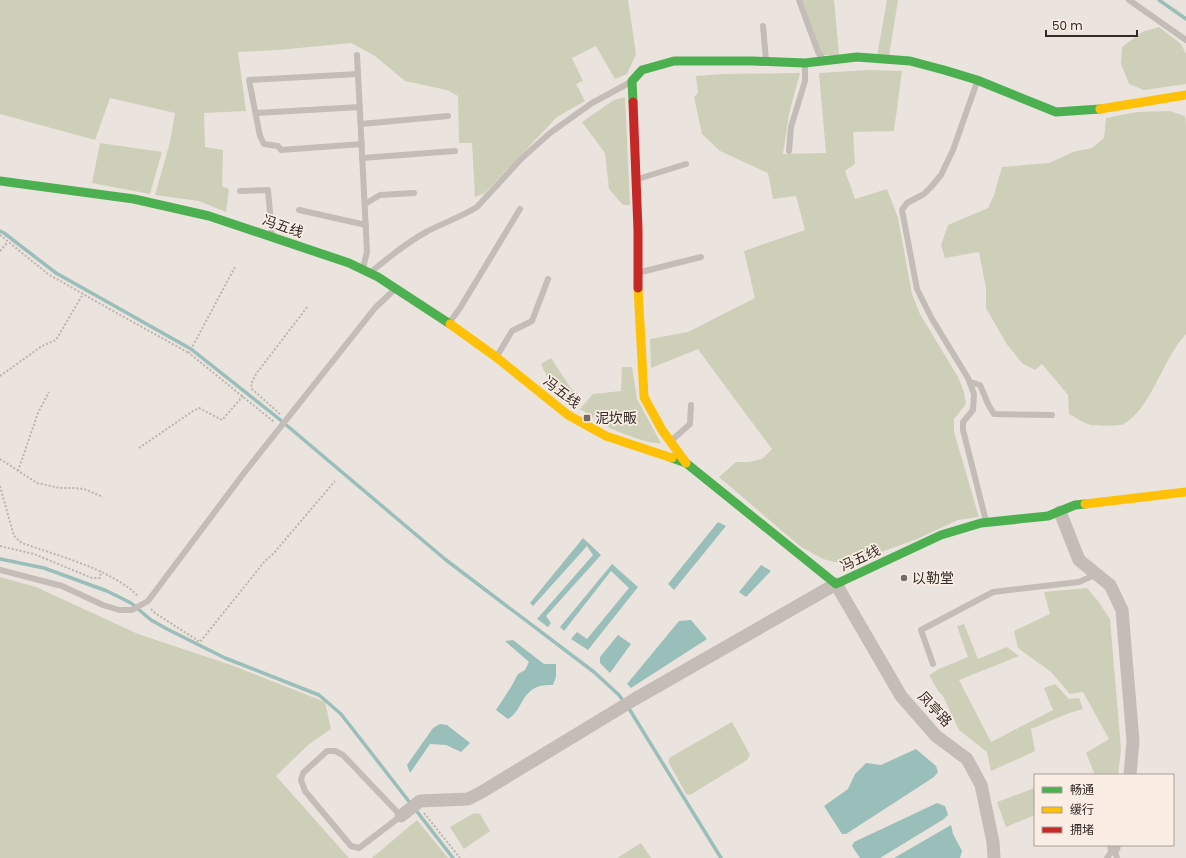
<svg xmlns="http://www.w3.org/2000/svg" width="1186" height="858" viewBox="0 0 1186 858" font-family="Poppins,'Noto Sans SC',sans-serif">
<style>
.green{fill:#cecfb8}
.water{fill:#9abeb9}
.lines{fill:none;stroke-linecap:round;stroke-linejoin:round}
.stream{stroke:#9abeb9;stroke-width:3.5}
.path{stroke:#bdb4b0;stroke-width:2;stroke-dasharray:2 2;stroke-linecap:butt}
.lane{stroke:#c4bcb7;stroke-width:6}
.street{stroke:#c4bcb7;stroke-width:13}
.fast{stroke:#4caf50;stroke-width:9}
.slow{stroke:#ffc107;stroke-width:9}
.jam{stroke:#c62828;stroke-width:9}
.poi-dot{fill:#746a66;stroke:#f9ede4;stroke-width:1.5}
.labels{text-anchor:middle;stroke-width:3.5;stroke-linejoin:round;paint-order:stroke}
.street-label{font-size:14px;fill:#342926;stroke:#f9ede4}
.poi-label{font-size:14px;fill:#342926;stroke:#f9ede4;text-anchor:start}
</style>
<rect width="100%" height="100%" fill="#ebe3de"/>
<g class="green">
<polygon points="0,0 628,0 636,54 627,74 615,79 596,46 572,58 583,81 576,84 585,101 557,117 485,193 475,197 472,143 459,143 458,96 447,90 405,81 375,56 351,43 278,50 238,52 246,111 204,113 205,147 223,150 222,186 229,189 226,212 199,201 155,195 170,142 175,113 110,98 95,140 0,114"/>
<polygon points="800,0 834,0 839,55 822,55"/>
<polygon points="887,0 898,0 889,56 877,56"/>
<polygon points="1159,27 1181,44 1186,54 1186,84 1144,90 1129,84 1121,64 1122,47 1142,32"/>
<polygon points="870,70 902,71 894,131 853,132 855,164 845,171 855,199 887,189 898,218 912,294 920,314 958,377 964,392 966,404 954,419 954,432 979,517 958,520 917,539 859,560 843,564 823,559 801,547 719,477 736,462 749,462 762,459 772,449 736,401 698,349 651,368 650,339 688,332 755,298 744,251 805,230 796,196 773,199 768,173 720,151 702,134 694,97 698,93 696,76 724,74 800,73 789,114 783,154 826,153 819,73"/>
<polygon points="625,97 630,205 623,205 609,189 605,153 582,122 614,100"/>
<path d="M1170,111L1185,116L1186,128V334C1163,358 1152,407 1124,424C1122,426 1095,426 1091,425C1084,424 1075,417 1069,414L1068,395L1042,364L1035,370L1022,363L1006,343L986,308V288L979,252L945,258L941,245L948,225L988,208L994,195L1002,167L1049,163L1073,152L1092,148L1104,138L1106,118L1137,112Z"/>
<polygon points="100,143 162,152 150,194 92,183"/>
<polygon points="551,358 572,390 581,396 573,406 552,387 541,364"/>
<path d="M622,367H632L637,399L661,443C651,445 620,433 610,428C600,422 590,415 580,409L593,394L621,391Z"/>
<polygon points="0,577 36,587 138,634 231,665 325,702 331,729 308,745 276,776 349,858 0,858"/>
<polygon points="1087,588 1098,601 1110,619 1121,749 1118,775 1095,775 1086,753 1109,739 1083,692 1070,694 1051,672 1018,648 1014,631 1050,614 1044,592"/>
<polygon points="964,624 978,659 1007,647 1019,656 959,680 991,742 1053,710 1044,688 1055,684 1069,699 1079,698 1083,709 1069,713 1031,729 1035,751 991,771 987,752 959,730 943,696 938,691 929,675 939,669 968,657 957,626"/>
<polygon points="732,722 750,755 747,760 690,795 686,794 669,763 669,758"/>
<polygon points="1035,788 1035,815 1006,827 997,802"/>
<polygon points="474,813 480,814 490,831 464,849 450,827"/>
<polygon points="417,820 448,858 372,858"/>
<polygon points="641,843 651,858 617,858"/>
</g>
<g class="water">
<polygon points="718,522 726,526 674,590 668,584"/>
<polygon points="583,538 601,555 546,616 551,623 548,627 537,619 593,555 587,546 533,606 530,603"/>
<polygon points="612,564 638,587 588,650 571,639 577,632 587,639 629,588 611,571 564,631 560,627"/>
<polygon points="761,565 771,571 746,597 739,592"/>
<polygon points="691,620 707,639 631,688 627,684 679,621"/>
<polygon points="618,635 631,644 610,673 600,663 600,657"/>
<path d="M513,640L544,664H556V677L553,685C548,685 542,685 537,687C520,695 522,711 508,719L496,710L511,687L518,674L525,670L529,662L505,641Z"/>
<polygon points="440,724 447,725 470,743 461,752 446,745 430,744 410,773 407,765 433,728"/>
<polygon points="916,749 936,766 938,772 934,777 846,834 842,834 824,806 848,789 855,774 866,763 881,765"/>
<polygon points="937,803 945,806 948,815 944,819 880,858 860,858 852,846 854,842"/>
<polygon points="951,825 953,834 962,851 960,858 894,858"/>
</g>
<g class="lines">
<g class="stream">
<polyline points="1159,0 1186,19"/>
<polyline points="0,231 4,233 56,273 191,349 278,418 446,560 594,672 619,695 624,702"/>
<polyline points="0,559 44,568 107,591 131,603 151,620 167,629 225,658 319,695 341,714 411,804"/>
<polyline points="628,707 721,858"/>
<polyline points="415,809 453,858"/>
</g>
<g class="path">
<polyline points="0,235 48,274 113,311 189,353"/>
<polyline points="0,251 8,242"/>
<polyline points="235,267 189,353 274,422"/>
<polyline points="0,376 42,346 56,340 83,294"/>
<polyline points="280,414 252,389 251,384 256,374 308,306"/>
<polyline points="139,448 193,411 199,408 222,420 243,396"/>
<polyline points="0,459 37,483 60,488 74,488 84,489 103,497"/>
<polyline points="18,471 38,413 49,392"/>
<path d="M0,486L14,536L22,543C58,556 111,569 138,596"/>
<polyline points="0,546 34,554 92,578 100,578 101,571"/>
<polyline points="151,609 155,613 200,642 265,561 273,554 335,481"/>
<polyline points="424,813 460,858"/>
</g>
<g class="lane">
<polyline points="799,0 818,52 822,58"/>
<polyline points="1129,0 1186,40"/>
<polyline points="763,26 766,60"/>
<polyline points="357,55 367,252 363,268"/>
<polyline points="358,74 249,80 260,136 264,144 278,146 281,150 362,144"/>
<polyline points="977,82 953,150 941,175 931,187 924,194 907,203 902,210 917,289 932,319 968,378 974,394 973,410 963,422 963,430 986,521"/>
<polyline points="256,113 360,107"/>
<polyline points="361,124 448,116"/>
<polyline points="789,151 791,127 805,81 805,65"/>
<polyline points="362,158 455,151"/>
<polyline points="638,179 686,164"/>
<polyline points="240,191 268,190 272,235"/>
<polyline points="365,204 380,195 414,193"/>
<polyline points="299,210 366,225"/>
<path d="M371,272C389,257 406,243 426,232C443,223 461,217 477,207L522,158L550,133L592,103L629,83"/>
<polyline points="641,272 701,257"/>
<polyline points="449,323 460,308 520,209"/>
<polyline points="497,356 512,331 532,321 548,279"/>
<polyline points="970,382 980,385 988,404 994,414 1052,415"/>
<polyline points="671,441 690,424 691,405"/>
<polyline points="0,570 62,586 103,605 119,610 132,610 148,601 244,473 375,308 394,290"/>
<polyline points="933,664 921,630 993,592 1079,582 1097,574"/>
<polygon points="327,751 335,751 343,755 401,816 359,848 351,846 305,791 301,780 303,773"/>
<polyline points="1114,848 1117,858"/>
<polyline points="1107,858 1114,848"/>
</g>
<g class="street">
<polyline points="1060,512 1079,560 1110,585 1122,610 1133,741 1130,775"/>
<polyline points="401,816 420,801 468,799 480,793 635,699 836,584 901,696 936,736 967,759 981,785 993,842 994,858"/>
<polyline points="1114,845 1114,848"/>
</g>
<g class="fast">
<polyline points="633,102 632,81 642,70 674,61 753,61 805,63 857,57 910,61 944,70 977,80 1056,112 1100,109"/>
<polyline points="0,181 134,199 209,216 349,263 378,277 450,324"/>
<polyline points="672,458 686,463 836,584 941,535 981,523 1048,516 1075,505 1085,504"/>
</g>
<g class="slow">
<polyline points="1100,109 1186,95"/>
<polyline points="638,288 644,397 662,430 686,463"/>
<polyline points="450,324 496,357 568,415 606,436 672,458"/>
<polyline points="1085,504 1186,492"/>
</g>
<polyline class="jam" points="633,102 638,230 638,288"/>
</g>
<g class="poi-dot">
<rect x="583" y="414" width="8" height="8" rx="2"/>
<circle cx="904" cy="578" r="4"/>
</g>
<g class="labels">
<g class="street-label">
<text transform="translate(283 226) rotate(19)" y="5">冯五线</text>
<text transform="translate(562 392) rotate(37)" y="5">冯五线</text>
<text transform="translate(860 558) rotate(-25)" y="5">冯五线</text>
<text transform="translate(935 709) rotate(47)" y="5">凤亭路</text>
</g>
<g class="poi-label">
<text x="595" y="423">泥坎畈</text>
<text x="912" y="583">以勒堂</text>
</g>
</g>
<rect x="1034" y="774" width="140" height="72" fill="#f9ede4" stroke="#aa9f98"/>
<rect x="1042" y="787" width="20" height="6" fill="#4caf50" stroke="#aa9f98"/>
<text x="1070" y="794" font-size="12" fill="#342926">畅通</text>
<rect x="1042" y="807" width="20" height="6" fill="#ffc107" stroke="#aa9f98"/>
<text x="1070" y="814" font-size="12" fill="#342926">缓行</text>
<rect x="1042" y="827" width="20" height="6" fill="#c62828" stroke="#aa9f98"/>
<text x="1070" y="834" font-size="12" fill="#342926">拥堵</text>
<path d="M1046 30v6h91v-6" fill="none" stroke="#342926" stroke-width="2"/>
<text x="1052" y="30" font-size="12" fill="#342926" stroke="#f9ede4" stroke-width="3" paint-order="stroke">50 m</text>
</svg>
